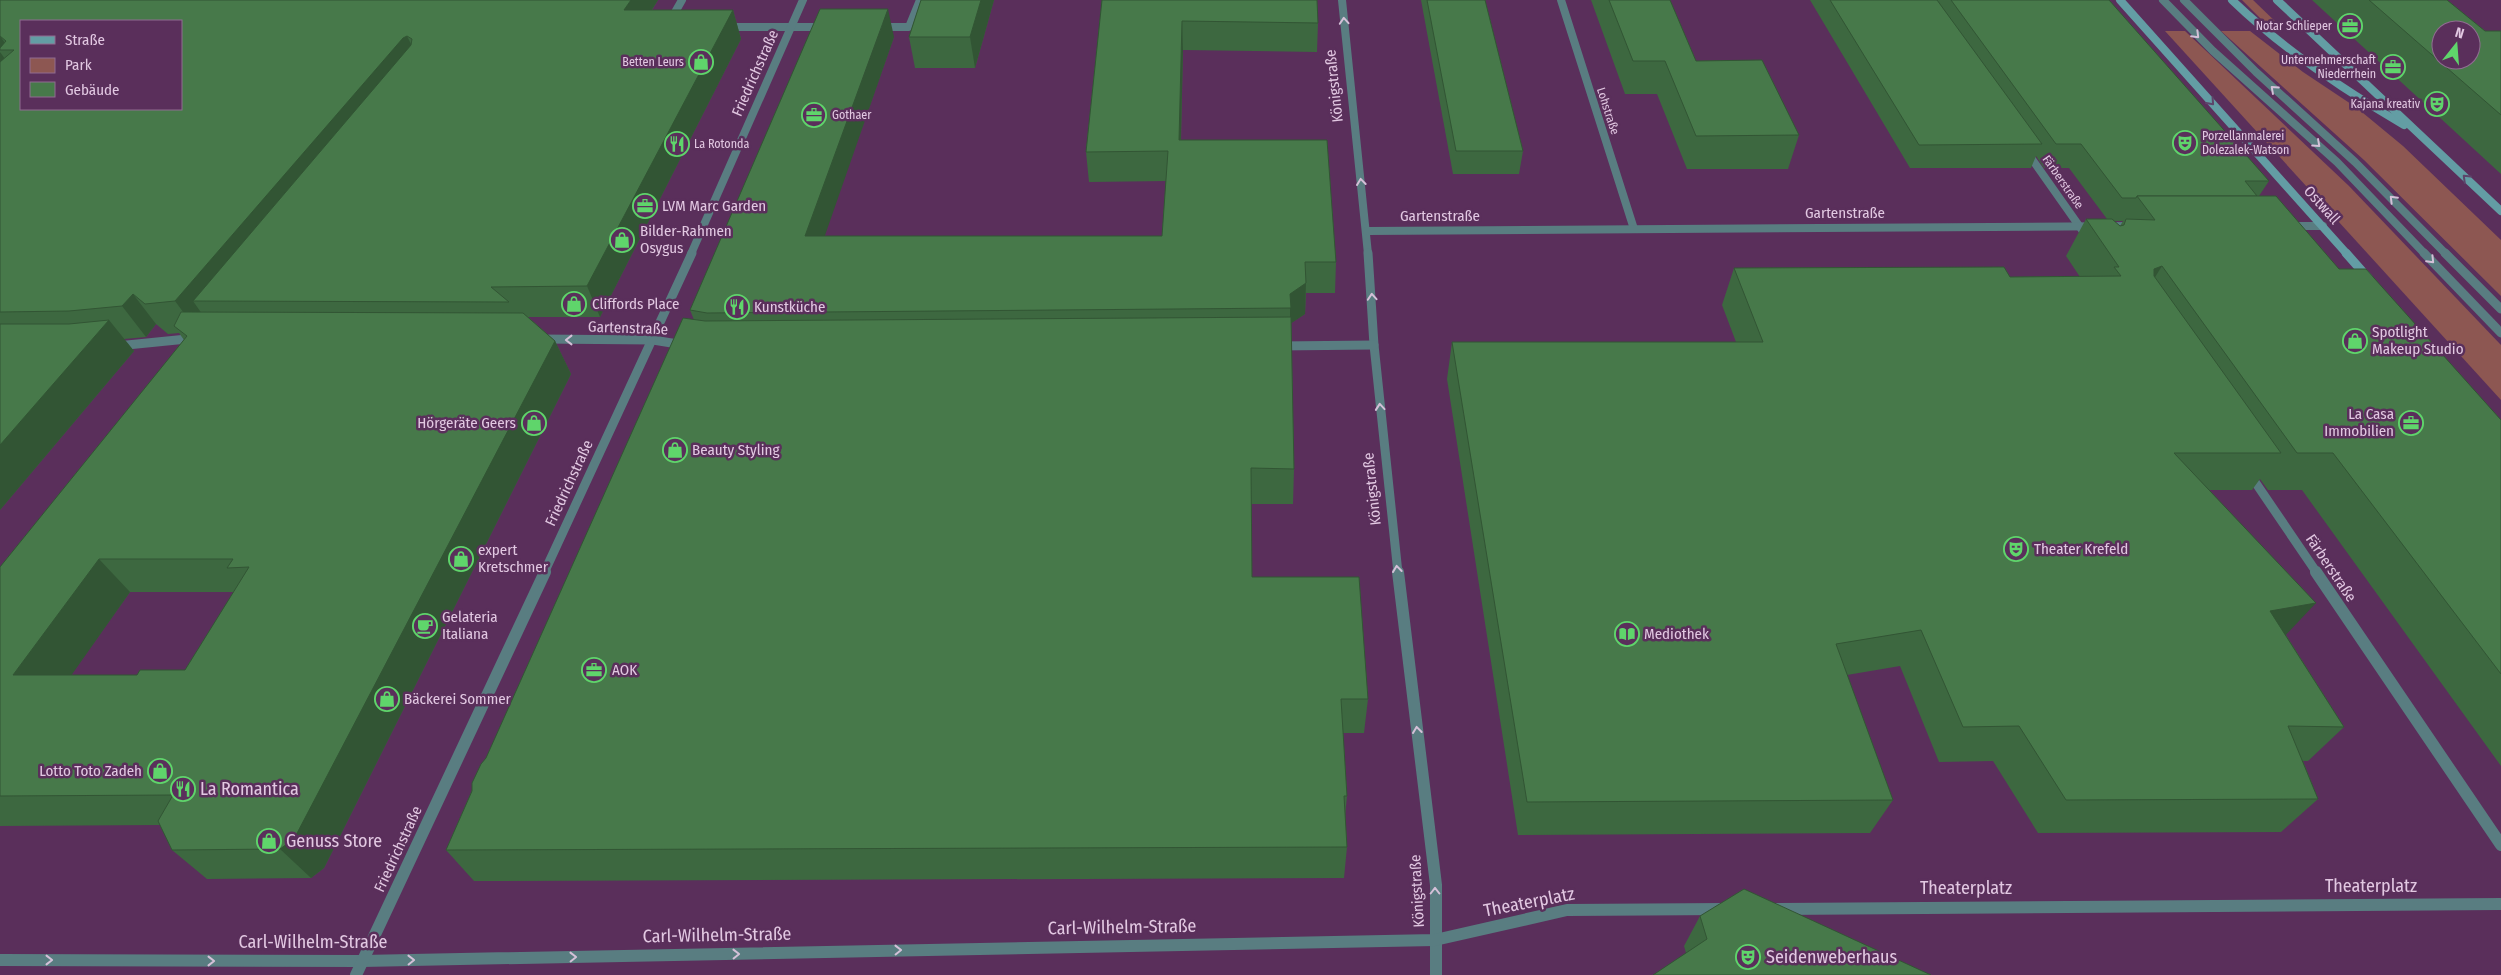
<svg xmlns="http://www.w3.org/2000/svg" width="2501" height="975" viewBox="0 0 2501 975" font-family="'Fira Sans Condensed',sans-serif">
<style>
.green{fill:#8d5752}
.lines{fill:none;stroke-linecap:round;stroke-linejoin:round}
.lane-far1{stroke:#597d81;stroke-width:8}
.lane{stroke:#597d81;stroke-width:9}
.street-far2{stroke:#597d81;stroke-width:8}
.street-far1{stroke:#597d81;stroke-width:9}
.street{stroke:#597d81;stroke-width:12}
.secondary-far1{stroke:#639da4;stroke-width:8}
.secondary{stroke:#639da4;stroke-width:9}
.wall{fill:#3d6840;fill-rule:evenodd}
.shaded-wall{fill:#325534}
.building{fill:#47794a;stroke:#325534;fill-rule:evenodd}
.oneway{stroke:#d4c0d8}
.oneway2{stroke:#5c456a}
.labels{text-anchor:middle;stroke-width:5;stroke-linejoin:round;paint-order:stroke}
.far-poi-label{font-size:12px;fill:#e2c8e2;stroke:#5a2f5b;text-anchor:end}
.far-street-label{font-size:12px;fill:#e2c8e2;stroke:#5a2f5b}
.street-label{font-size:15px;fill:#e2c8e2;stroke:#5a2f5b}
.poi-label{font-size:15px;fill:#e2c8e2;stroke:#5a2f5b;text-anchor:start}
.near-poi-label{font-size:18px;fill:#e2c8e2;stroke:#5a2f5b;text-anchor:start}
.near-street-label{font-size:18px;fill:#e2c8e2;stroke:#5a2f5b}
</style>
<rect width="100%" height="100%" fill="#5a2f5b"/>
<g class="green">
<polygon points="2242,0 2253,0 2280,26 2268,26"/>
<polygon points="2165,31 2185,31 2349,186 2501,345 2501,400"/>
<polygon points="2221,31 2250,31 2303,72 2357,108 2403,146 2501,240 2501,296 2364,160"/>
</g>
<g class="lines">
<g class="lane-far1">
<polyline points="2163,0 2213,51 2337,162 2425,254"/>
<polyline points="2184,0 2256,72 2355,162 2446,254"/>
<polyline points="670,21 682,0"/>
<polyline points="726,27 826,27"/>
<polyline points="878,27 909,27 920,0"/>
</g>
<g class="lane">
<polyline points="2424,253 2501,333"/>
<polyline points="2445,253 2501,309"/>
</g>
<g class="street-far2">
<polyline points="1342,0 1368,254"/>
<polyline points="1561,0 1634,229"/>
<polyline points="2027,152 2082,230"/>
<polyline points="2291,226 2323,226"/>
<polyline points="1367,231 2134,226"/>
<polyline points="691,254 803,0"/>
</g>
<g class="street-far1">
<polyline points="1368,253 1374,345 1398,573"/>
<polyline points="541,339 653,340 684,345"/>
<polyline points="117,346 197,338"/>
<polyline points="1278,346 1374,345"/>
<polyline points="2249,473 2317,573"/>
<polyline points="544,573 692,253"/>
</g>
<g class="street">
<polyline points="1398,572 1436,885 1436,975"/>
<polyline points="2316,572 2501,845"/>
<polyline points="1775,909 2501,904"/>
<polyline points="0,960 362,961 1435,940 1567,910 1725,909"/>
<polyline points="356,975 545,572"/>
</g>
<g class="secondary-far1">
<polyline points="2120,0 2347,254"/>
<path d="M2232,0C2284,50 2342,89 2404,125"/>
<polyline points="2277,0 2501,211"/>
</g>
<polyline class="secondary" points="2346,253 2369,279"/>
</g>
<g class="wall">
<path d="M0,0H658L652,10H733L741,39L600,317H528L555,341L571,374L324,868L311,878L207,879L172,850L160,825L0,826V567L184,340L179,333L168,334L156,324L146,337L124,339L134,351L0,510ZM130,592H234L185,670L137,675H71Z"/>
<polygon points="921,0 994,0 975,68 915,68 909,37"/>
<polygon points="1102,0 1318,23 1317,52 1183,50 1181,140 1336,262 1335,293 1306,293 1305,314 1291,323 1294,469 1293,504 1251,504 1252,577 1368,699 1364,733 1343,733 1347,796 1345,817 1347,847 1344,878 474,881 446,850 486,758 694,320 690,310 894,37 824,236 1162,236 1166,181 1089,182 1086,152"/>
<polygon points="1421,0 1485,0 1523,151 1519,174 1453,174"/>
<polygon points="1591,0 1670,0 1696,61 1799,135 1788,169 1687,169 1657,94 1625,94"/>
<path d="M1810,0H2109L2269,181L2259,196L2339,269L2501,420V766L2302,490H2268L2260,479L2252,490H2209L2286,635L2344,727L2308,761H2303L2318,799L2281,832L2038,833L1993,761L1939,762L1900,666L1847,675L1893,800L1870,833L1518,835L1447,379L1452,342H1736L1722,305L1734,268L2010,277H2080L2066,256L2086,219H2107L2069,168H2044L2036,156L2031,168H1910ZM2114,221H2123L2120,226Z"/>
<polygon points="2312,0 2447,0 2485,31 2501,31 2501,174"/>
<polygon points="1700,916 1931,975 1686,953 1684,946"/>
</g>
<g class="shaded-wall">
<polygon points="631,0 658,0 634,38 624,10"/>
<polygon points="981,0 994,0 975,68 970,37"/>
<polygon points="888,9 894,37 814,267 805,236"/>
<polygon points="733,10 741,39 600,317 587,286"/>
<polygon points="1182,21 1183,50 1180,170 1179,140"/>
<polygon points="0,36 10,50 0,50"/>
<polygon points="407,36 421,64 193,301 207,321 198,332 175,301 403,38"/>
<polygon points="0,52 13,70 0,76"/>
<polygon points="2162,266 2139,303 2154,269"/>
<polygon points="1306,283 1305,314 1290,324 1290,294"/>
<polygon points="133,294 156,324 146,337 122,306"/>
<polygon points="109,320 134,351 0,510 0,445"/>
<polygon points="555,341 571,374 324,868 311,878 280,849"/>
<polygon points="99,559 130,592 49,707 13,675"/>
<polygon points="2316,603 2283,638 2270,611"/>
</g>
<g class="building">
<path d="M0,0H631L624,10H733L587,286L491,287L509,302L193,301L411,45L412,39L407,36L403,38L175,301L145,304L133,294L122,306L69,311L0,312V62L14,50H0V48L6,41L0,36ZM21,21H181V109H21Z"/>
<polygon points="921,0 981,0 970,37 909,37"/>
<polygon points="1102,0 1317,0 1318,23 1182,21 1179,140 1327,140 1336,262 1305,262 1306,283 1290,294 1291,308 707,313 690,310 820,9 888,9 805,236 1162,236 1168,151 1086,152"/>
<polygon points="1427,0 1485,0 1523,151 1456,151"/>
<polygon points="1609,0 1670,0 1696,61 1762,60 1799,135 1696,136 1665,61 1633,61"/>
<polygon points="1830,0 1937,0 2042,144 1919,145"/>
<polygon points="1951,0 2109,0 2269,181 2245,181 2257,196 2137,196 2136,198 2122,198 2081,144 2056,144"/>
<path d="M2369,0H2447L2485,31H2501V115ZM2441,30H2471V60H2441Z"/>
<polygon points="2137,196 2276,196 2339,269 2366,269 2501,420 2501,674 2333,453 2297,453 2162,266 2154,269 2154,276 2281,453 2174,453 2316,603 2270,611 2344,727 2288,726 2318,799 2066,800 2019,726 1963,727 1921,630 1836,644 1893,800 1527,802 1452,342 1763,342 1734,268 2004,267 2010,277 2121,276 2114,267 2119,267 2086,219 2112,219 2120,226 2124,225 2126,219 2155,220"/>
<path d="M181,312L523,313L555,341L294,839L280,849L172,850L158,821L173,795L0,796V567L187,336L174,326ZM99,559H233L227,568L249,567L185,670H140L137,675H13Z"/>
<polygon points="1291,317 1294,469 1251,468 1252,577 1359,577 1368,699 1341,699 1347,796 1344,796 1347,847 446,850 472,791 472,783 481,764 486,758 683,318 705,321"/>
<polygon points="109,320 0,445 0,324 69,324"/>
<polygon points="1744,889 1931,975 1653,975 1707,939 1700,916"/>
</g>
<defs><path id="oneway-chevron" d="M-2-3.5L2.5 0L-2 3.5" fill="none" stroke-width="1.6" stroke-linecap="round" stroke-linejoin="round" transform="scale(1.25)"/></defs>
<g class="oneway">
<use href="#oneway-chevron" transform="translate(1344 21) rotate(-94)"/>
<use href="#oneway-chevron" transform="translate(2196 35) rotate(45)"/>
<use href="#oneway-chevron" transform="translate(2274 89) rotate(-138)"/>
<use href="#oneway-chevron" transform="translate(2317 144) rotate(42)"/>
<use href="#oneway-chevron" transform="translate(1361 182) rotate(-97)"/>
<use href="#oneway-chevron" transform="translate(2393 199) rotate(-135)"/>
<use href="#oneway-chevron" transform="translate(2431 260) rotate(46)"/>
<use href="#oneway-chevron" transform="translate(1372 297) rotate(-94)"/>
<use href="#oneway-chevron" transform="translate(569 340) rotate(-180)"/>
<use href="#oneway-chevron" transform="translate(1380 407) rotate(-95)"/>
<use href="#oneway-chevron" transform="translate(1397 569) rotate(-97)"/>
<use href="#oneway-chevron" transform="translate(1417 730) rotate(-97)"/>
<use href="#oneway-chevron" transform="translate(1435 891) rotate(-90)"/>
<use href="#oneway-chevron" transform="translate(898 950) rotate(-1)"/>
<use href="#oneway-chevron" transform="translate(736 954) rotate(-1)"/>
<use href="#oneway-chevron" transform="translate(573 957) rotate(-1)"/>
<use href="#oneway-chevron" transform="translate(49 960)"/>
<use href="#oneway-chevron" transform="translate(411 960) rotate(-1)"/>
<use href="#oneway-chevron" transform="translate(211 961)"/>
</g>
<g class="oneway2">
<use href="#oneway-chevron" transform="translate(2211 102) rotate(48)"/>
<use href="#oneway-chevron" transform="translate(2466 178) rotate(-136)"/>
</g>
<defs>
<symbol id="office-ring" viewBox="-11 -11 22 22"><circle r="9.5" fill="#5a2f5b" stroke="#5fd56b" stroke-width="1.5"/><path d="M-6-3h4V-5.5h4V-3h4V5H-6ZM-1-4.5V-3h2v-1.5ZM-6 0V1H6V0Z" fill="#5fd56b"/></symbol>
<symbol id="shop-ring" viewBox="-11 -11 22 22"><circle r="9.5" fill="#5a2f5b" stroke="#5fd56b" stroke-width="1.5"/><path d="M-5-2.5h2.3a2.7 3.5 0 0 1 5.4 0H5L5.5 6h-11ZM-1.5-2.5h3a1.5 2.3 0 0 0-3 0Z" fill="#5fd56b"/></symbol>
<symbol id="theatre-ring" viewBox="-11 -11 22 22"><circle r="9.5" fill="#5a2f5b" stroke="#5fd56b" stroke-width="1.5"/><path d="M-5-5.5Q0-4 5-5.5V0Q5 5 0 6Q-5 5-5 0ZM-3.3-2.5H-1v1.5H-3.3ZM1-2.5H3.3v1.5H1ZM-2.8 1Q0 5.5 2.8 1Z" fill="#5fd56b"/></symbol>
<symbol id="restaurant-ring" viewBox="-11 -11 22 22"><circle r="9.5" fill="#5a2f5b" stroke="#5fd56b" stroke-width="1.5"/><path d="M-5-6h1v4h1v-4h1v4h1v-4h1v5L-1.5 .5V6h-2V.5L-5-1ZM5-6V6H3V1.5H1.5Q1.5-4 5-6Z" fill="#5fd56b"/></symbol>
<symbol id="cafe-ring" viewBox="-11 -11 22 22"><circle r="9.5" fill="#5a2f5b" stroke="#5fd56b" stroke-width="1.5"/><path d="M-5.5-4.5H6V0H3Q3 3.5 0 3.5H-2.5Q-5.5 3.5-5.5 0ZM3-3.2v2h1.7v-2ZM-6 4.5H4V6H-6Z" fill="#5fd56b"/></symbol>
<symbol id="library-ring" viewBox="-11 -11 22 22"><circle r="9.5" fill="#5a2f5b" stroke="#5fd56b" stroke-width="1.5"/><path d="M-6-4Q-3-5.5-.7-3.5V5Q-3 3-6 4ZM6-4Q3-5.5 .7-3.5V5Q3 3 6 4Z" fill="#5fd56b"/></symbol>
</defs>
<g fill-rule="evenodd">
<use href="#office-ring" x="2336" y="12" width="28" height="28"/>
<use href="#shop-ring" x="687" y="48" width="28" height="28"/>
<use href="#office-ring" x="2379" y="53" width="28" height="28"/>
<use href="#theatre-ring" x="2423" y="90" width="28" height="28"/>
<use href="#office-ring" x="800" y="101" width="28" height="28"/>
<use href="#theatre-ring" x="2171" y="129" width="28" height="28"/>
<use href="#restaurant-ring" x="663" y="130" width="28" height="28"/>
<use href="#office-ring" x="631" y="192" width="28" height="28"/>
<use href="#shop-ring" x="608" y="226" width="28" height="28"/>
<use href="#shop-ring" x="560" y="290" width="28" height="28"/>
<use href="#restaurant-ring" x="723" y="293" width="28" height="28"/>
<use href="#shop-ring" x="2341" y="327" width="28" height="28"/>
<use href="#shop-ring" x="520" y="409" width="28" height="28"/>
<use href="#office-ring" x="2397" y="409" width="28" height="28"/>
<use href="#shop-ring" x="661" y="436" width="28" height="28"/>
<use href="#theatre-ring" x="2002" y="535" width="28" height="28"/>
<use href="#shop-ring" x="447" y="545" width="28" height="28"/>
<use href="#cafe-ring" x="411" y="612" width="28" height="28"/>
<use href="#library-ring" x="1613" y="620" width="28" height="28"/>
<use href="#office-ring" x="580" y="656" width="28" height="28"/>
<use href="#shop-ring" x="373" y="685" width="28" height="28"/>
<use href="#shop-ring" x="146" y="757" width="28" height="28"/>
<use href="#restaurant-ring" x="169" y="775" width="28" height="28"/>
<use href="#shop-ring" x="255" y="827" width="28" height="28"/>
<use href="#theatre-ring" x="1734" y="943" width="28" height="28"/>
</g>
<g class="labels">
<g class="far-poi-label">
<text x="2332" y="30">Notar Schlieper</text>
<text x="2376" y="64">Unternehmerschaft<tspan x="2376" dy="14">Niederrhein</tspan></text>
<text x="684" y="66">Betten Leurs</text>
<text x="2420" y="108">Kajana kreativ</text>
<text x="832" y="119" text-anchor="start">Gothaer</text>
<text x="2202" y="140" text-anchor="start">Porzellanmalerei<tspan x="2202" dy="14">Dolezalek-Watson</tspan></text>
<text x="694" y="148" text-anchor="start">La Rotonda</text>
</g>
<g class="far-street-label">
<text transform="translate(1608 111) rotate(72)" y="4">Lohstraße</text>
<text transform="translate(2063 182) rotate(55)" y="4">Färberstraße</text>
</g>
<g class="street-label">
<text transform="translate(755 73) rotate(-66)" y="5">Friedrichstraße</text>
<text transform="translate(1334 86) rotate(-96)" y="5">Königstraße</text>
<text transform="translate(2322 205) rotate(48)" y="5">Ostwall</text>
<text x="1845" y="218">Gartenstraße</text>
<text x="1440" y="221">Gartenstraße</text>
<text transform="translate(628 328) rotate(2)" y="5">Gartenstraße</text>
<text transform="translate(569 483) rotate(-65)" y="5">Friedrichstraße</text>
<text transform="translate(1372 489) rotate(-96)" y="5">Königstraße</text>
<text transform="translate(2331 568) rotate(56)" y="5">Färberstraße</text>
<text transform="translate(398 849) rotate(-65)" y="5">Friedrichstraße</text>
<text transform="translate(1417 891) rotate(-93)" y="5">Königstraße</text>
</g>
<g class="poi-label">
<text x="662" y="211">LVM Marc Garden</text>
<text x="640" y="236">Bilder-Rahmen<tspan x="640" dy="17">Osygus</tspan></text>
<text x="592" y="309">Cliffords Place</text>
<text x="754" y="312">Kunstküche</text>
<text x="2372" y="337">Spotlight<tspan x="2372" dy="17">Makeup Studio</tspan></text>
<text x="2394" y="419" text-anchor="end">La Casa<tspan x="2394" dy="17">Immobilien</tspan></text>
<text x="516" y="428" text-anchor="end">Hörgeräte Geers</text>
<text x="692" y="455">Beauty Styling</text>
<text x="2034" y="554">Theater Krefeld</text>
<text x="478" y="555">expert<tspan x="478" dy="17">Kretschmer</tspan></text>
<text x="442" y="622">Gelateria<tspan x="442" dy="17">Italiana</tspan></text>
<text x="1644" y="639">Mediothek</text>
<text x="612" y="675">AOK</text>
<text x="404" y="704">Bäckerei Sommer</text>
<text x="142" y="776" text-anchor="end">Lotto Toto Zadeh</text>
</g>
<g class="near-poi-label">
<text x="200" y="795">La Romantica</text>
<text x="286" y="847">Genuss Store</text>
<text x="1766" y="963">Seidenweberhaus</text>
</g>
<g class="near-street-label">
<text x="2371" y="892">Theaterplatz</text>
<text x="1966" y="894">Theaterplatz</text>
<text transform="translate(1529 902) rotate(-11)" y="6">Theaterplatz</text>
<text transform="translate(1122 927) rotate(-1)" y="6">Carl-Wilhelm-Straße</text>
<text transform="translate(717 935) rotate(-1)" y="6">Carl-Wilhelm-Straße</text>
<text x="313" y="948">Carl-Wilhelm-Straße</text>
</g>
</g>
<rect x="20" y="20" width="162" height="90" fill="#5a2f5b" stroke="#906c91"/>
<rect x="30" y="36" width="25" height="8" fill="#639da4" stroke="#906c91"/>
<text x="65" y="45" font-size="15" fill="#e2c8e2">Straße</text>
<rect x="30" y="58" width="25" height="15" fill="#8d5752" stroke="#906c91"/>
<text x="65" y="70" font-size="15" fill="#e2c8e2">Park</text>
<rect x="30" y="82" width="25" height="15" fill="#47794a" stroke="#906c91"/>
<text x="65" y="95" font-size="15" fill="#e2c8e2">Gebäude</text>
<g transform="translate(2456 45) rotate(17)"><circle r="24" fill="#5a2f5b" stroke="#906c91"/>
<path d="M0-4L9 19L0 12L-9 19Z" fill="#5fd56b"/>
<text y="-8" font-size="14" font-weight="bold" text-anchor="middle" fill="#e2c8e2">N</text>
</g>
</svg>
